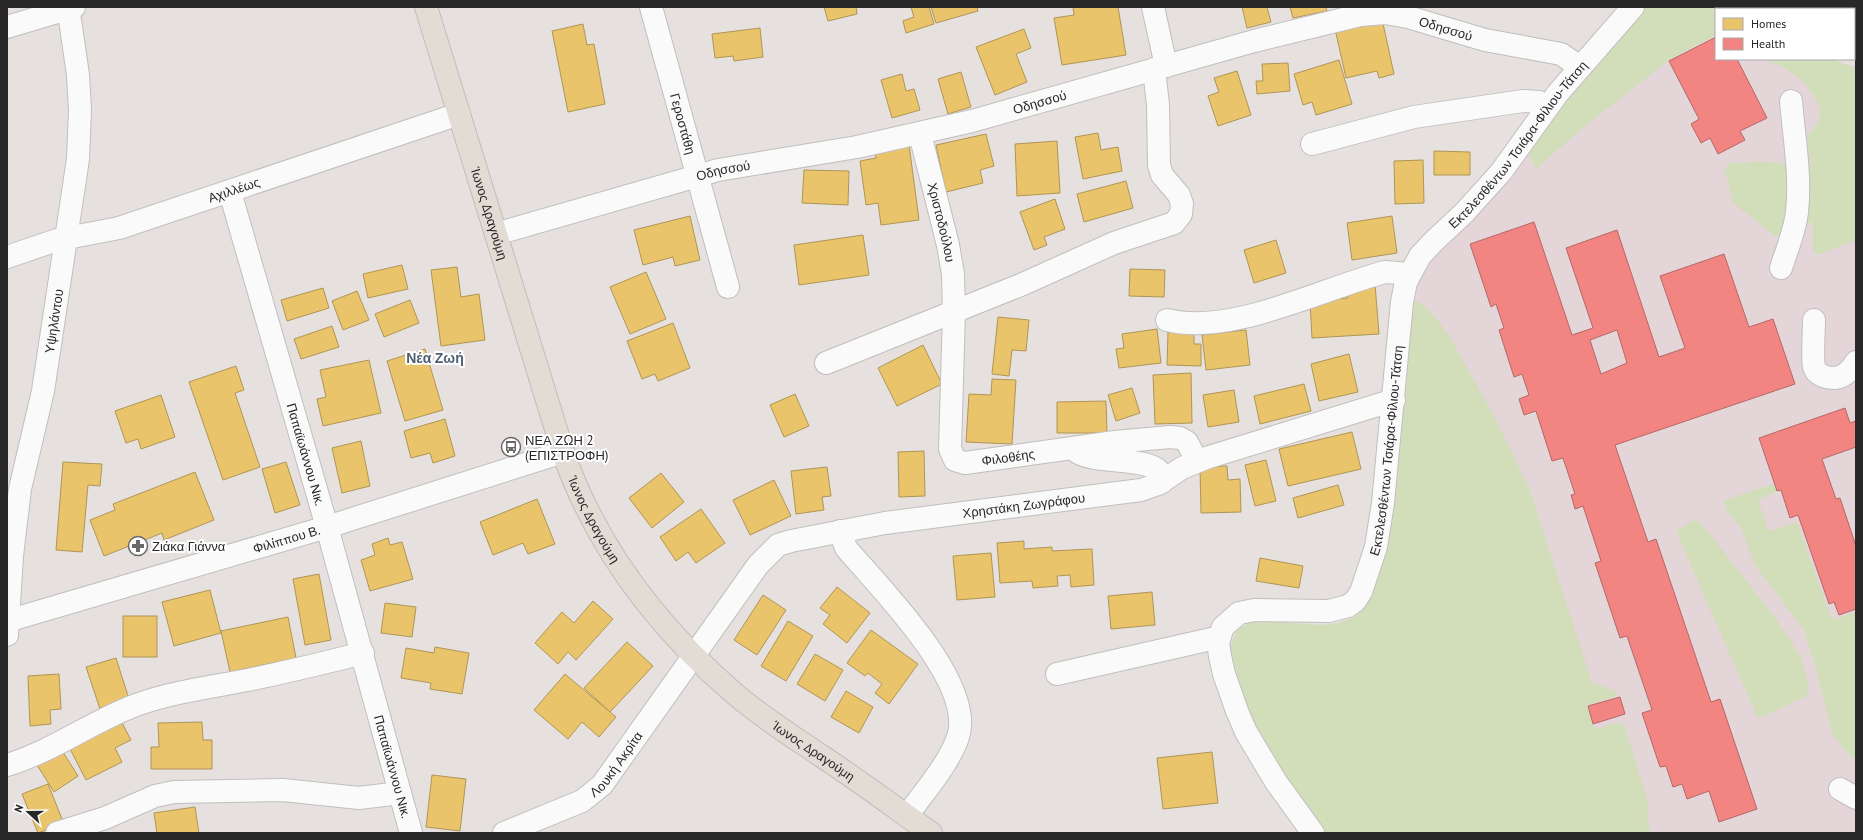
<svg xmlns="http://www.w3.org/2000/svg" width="1863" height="840" viewBox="0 0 1863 840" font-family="'PT Sans',sans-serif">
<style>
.medical{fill:#e4d5d8}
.green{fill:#d2deb9}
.homes{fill:#e9c46a;stroke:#af9556}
.health{fill:#f28482;stroke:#b56867;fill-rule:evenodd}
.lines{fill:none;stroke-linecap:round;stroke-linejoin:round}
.minor-casing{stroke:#c0bfbf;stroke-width:24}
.major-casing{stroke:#bfbdbc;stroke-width:24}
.minor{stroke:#fbfafa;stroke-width:22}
.major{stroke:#e3dcd4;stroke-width:22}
.labels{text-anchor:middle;stroke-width:4;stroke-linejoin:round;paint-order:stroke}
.street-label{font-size:13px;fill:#282828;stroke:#fff}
.poi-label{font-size:13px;fill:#282828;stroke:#fff;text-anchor:start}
.neighbourhood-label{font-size:14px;font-weight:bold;fill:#4d5e75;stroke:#fff}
</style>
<rect width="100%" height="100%" fill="#e6e0de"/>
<polygon class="medical" points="1640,7 1763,7 1764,9 1716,9 1716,59 1831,59 1838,63 1856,66 1856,833 1322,833 1230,648 1233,638 1242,627 1255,621 1320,625 1339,623 1354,617 1362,611 1369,599 1396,478 1407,378 1412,290 1440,243 1511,179 1532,137"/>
<g class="green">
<polygon points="1640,7 1763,7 1764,9 1716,9 1716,35 1669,60 1578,132 1536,169 1528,151 1529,145"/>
<path d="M1765,59H1831L1856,68V240L1818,255L1813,250V222L1775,236L1733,203L1726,175L1723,171L1729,163H1743L1756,161L1811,166L1808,144L1809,134L1818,123L1821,110C1807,79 1794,73 1765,59Z"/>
<polygon points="1415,301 1419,302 1430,311 1449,335 1495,418 1529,488 1592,682 1615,691 1617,696 1587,705 1595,729 1623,722 1648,801 1647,819 1651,833 1322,833 1280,775 1241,698 1230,655 1230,648 1236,632 1242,627 1249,623 1265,621 1320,625 1339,623 1354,617 1362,611 1369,599 1396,478 1407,378 1411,304"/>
<polygon points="1774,484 1777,491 1758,500 1769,531 1797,522 1832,620 1856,612 1856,760 1845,751 1832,733 1813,659 1804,630 1754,564 1741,528 1727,511 1724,500"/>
<polygon points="1694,520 1699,522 1707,530 1776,619 1801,657 1808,683 1807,696 1758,719 1678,536 1677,530"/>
</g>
<g class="homes">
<polygon points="824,7 856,7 857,14 828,21"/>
<polygon points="911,7 929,7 934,24 906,33 903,21 914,17"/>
<polygon points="931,7 977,7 978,11 936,23"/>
<polygon points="1073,7 1118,7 1126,55 1062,65 1054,18 1074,15"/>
<polygon points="1242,7 1267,7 1271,22 1247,28"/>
<polygon points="1290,7 1326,7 1327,11 1293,18"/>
<polygon points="1382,19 1394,74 1379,78 1377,71 1346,78 1335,29"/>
<polygon points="583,24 587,45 594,44 605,104 568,112 552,31"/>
<polygon points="760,28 763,57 734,61 733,56 715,58 712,34"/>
<polygon points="1024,29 1031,48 1016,54 1027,82 995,95 976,47"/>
<polygon points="1339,60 1352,104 1316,115 1312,102 1303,105 1294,74"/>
<polygon points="1288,63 1290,91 1257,94 1256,81 1263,81 1262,64"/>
<polygon points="1237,71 1251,115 1218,126 1208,96 1219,92 1214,78"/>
<polygon points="961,72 971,107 948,114 938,79"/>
<polygon points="902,74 906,91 914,89 920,110 892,118 881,80"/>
<polygon points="1098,133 1101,150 1118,147 1122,171 1083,179 1075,137"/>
<polygon points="986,134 994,166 980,170 983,183 946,192 936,145"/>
<polygon points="1057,141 1060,193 1017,196 1015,144"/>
<polygon points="909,145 919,220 881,225 878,203 866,205 860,161 876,158 875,150"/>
<polygon points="1434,151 1470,152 1470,175 1434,175"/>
<polygon points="1423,160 1424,203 1395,204 1394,161"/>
<polygon points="804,170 849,171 848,205 802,203"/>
<polygon points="1126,181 1133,208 1084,222 1077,194"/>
<polygon points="1055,199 1065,229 1044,237 1047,245 1034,250 1020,212"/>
<polygon points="690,216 700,260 675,266 673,257 643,265 634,230"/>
<polygon points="1392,216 1397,253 1352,260 1347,223"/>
<polygon points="863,235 869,275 799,285 794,245"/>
<polygon points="1276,240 1286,273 1254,283 1244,250"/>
<polygon points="402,265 408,289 368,298 363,274"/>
<polygon points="457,267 461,297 479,294 485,340 441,346 431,270"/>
<polygon points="1130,269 1165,270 1164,297 1129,296"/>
<polygon points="646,272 666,319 630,334 610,287"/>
<polygon points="1375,284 1379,334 1312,338 1310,301 1348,298 1347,286"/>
<polygon points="323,288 329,308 287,321 281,300"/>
<polygon points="357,291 369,320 343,330 332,301"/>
<polygon points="410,300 419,323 384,337 375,314"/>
<polygon points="998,317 1029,320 1026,351 1012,350 1009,376 992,374"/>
<polygon points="673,323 690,368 658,381 655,374 642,379 627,341"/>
<polygon points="332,326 339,347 301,359 294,339"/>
<polygon points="1157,329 1161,363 1119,368 1116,349 1124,348 1122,334"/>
<polygon points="1246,330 1250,365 1206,370 1202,335"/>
<polygon points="1168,332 1194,333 1194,344 1201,344 1201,366 1167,365"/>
<polygon points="923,345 942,384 897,406 878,368"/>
<polygon points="425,349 443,410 405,421 387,361"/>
<polygon points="1349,354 1358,392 1319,401 1311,364"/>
<polygon points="369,360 381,413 323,426 317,399 326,397 320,370"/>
<polygon points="236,366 244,390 235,393 260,467 223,480 189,382"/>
<polygon points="1191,373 1192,423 1155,424 1153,375"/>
<polygon points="992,379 1016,380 1012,444 966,442 969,394 991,395"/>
<polygon points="1304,384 1311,411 1260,424 1254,396"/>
<polygon points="1132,388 1140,413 1116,421 1108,395"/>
<polygon points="1234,390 1239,422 1208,427 1203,395"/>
<polygon points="795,394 809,426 784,437 770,405"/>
<polygon points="161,395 175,437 141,449 138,439 126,443 115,411"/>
<polygon points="1106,401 1107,433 1057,433 1057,402"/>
<polygon points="445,419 455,456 433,463 430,453 411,458 404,431"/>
<polygon points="1352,432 1361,469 1288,486 1279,449"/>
<polygon points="361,441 370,486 342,493 332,448"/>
<polygon points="924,451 925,496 899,497 898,452"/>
<polygon points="1266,460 1276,501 1255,506 1245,465"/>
<polygon points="63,462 102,464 100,486 88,485 82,552 56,550"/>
<polygon points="286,462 300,505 275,513 262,469"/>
<polygon points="1227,466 1228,480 1240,479 1241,512 1201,513 1200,467"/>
<polygon points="827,467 831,496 822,497 824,510 796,514 791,471"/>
<polygon points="195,472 214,520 164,540 162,533 104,556 90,520 115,510 113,504"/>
<polygon points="661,473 684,502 652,528 629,498"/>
<polygon points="774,480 791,516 750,535 733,500"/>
<polygon points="1338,485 1344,505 1298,518 1293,498"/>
<polygon points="537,499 555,544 528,554 523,543 493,555 480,522"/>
<polygon points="701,509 725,543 696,563 688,552 676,561 660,537"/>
<polygon points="388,538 390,545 402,542 413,579 370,591 361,560 375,555 372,544"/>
<polygon points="1024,541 1024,549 1052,547 1052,551 1092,549 1094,585 1071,587 1070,575 1057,576 1058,586 1033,588 1032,581 1000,583 997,543"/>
<polygon points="991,553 995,597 957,600 953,556"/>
<polygon points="1260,558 1303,566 1299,588 1256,581"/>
<polygon points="319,574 331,640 305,645 293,579"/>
<polygon points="837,587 870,613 847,643 823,624 830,615 820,608"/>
<polygon points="210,590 221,633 174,646 162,602"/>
<polygon points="1152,592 1155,625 1111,629 1108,596"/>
<polygon points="763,595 786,610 757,655 734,640"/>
<polygon points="593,601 613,619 576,660 568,652 558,664 535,643 562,612 574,623"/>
<polygon points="385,603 416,607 412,637 381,633"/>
<rect x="123" y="616" width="34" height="41"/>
<polygon points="288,617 296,658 230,672 221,631"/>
<polygon points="788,621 813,636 786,681 761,666"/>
<polygon points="871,630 918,664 889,704 875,693 882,684 868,673 865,676 847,663"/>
<polygon points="627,642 653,666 610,712 584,688"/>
<polygon points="435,647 469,653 462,694 430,689 431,683 401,678 406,648 434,653"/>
<polygon points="815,654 843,670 825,701 797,684"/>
<polygon points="116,658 129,699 100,709 86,667"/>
<polygon points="59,674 61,709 50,710 51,724 30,726 28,676"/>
<polygon points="565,674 616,717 599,737 582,722 568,739 534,710"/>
<polygon points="846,691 873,707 859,733 831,717"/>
<polygon points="120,719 131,740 115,748 122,762 86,780 68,745"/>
<polygon points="202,722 203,740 212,740 212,769 151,769 151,747 159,747 158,723"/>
<polygon points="61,749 78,776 54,792 37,765"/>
<polygon points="1212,752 1218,803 1163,809 1157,758"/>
<polygon points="432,775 466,779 460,831 426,827"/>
<polygon points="48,784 64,824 38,833 22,794"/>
<polygon points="195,807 199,833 157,833 154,813"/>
</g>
<g class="health">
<polygon points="1716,37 1716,59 1737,59 1767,118 1740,131 1745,140 1718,154 1710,138 1701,143 1691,124 1699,119 1669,61"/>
<path d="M1534,222L1572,335L1593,328L1566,248L1617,230L1659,357L1685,348L1660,276L1724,254L1749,327L1773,319L1795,384L1615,445L1648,542L1656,539L1711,702L1720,699L1757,809L1719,822L1709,791L1687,799L1682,784L1673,787L1666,766L1660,767L1642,713L1652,710L1627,636L1620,638L1595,563L1601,561L1583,506L1575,509L1571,495L1575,494L1563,458L1552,461L1536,411L1524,415L1519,399L1529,395L1522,374L1514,377L1499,330L1504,328L1496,304L1491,307L1470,244ZM1617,330L1627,363L1601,374L1590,340Z"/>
<polygon points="1845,408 1850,423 1856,421 1856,447 1822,459 1836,499 1840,498 1856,546 1856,609 1839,615 1834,602 1829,604 1798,515 1790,518 1781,490 1777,491 1759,438"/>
<polygon points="1620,697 1625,714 1593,724 1588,706"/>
</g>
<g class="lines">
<defs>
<g id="minor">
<path id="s1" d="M651,7L728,287"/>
<polyline points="1153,7 1166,66"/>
<polyline points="7,27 74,7"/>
<path id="s2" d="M920,134L948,245L953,274L954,312L950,449L955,460L965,463L1115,442L1170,437L1180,438L1187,442L1197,461"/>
<polyline points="1312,144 1414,117 1523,101 1539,102 1547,106"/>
<path id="s3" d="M230,192L327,527L411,833"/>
<path id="s4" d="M496,234L718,170L857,147L972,121L1254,41L1360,15L1385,13L1408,17L1485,40L1561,54L1580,67"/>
<path id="s5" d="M7,257L57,240L119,228L459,114"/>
<path d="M1781,268C1787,249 1795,231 1797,212C1801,175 1794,137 1791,101"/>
<path d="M1167,320C1231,336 1321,289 1385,272L1409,274"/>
<path d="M1814,320C1814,330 1812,359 1814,367C1817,376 1827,378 1835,378C1845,377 1851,370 1856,362"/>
<polyline points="826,363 1023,284 1114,243 1174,223 1181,214 1182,204 1179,195 1162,175 1159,165 1158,105 1154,69"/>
<path d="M1077,452C1096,464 1145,457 1159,471L1162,482"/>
<path d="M840,531L846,548C879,587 976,683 958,737C949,764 923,793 907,816"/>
<path id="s6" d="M7,621L327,527L563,452"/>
<path id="s7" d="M7,635L12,556L20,489L43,391L78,159L80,110L78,75L70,20L65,7"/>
<polyline points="1057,674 1220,637"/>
<path d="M7,765C53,751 91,722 136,705C172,692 211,687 248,680C286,672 324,663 363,653"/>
<polyline points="1840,789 1856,798"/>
<polyline points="57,833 105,818 155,796 174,792 283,790 359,798 400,793"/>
<path id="s8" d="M504,833L582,801L602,785L758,565L778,545L791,541L885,523L1141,490L1158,484L1182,468L1206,458L1394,400"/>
<path id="s9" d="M1313,833L1276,782L1246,732L1237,711L1224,674L1220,656L1218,642L1223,627L1239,613L1254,610L1329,611L1348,606L1355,601L1361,592L1376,547L1383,503L1402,302L1406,282L1420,256L1433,242L1464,213L1501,172L1558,93L1633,7"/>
</g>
<g id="major">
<path id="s10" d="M426,7L563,452C597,550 658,628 736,695C762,717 792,736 820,755C858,780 894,807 931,833"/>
</g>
</defs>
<use href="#minor" class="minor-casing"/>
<use href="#major" class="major-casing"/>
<use href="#minor" class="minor"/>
<use href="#major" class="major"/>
</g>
<defs>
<symbol id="bus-ring" viewBox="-11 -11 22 22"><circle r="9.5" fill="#fff" stroke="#6a6868" stroke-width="1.5"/><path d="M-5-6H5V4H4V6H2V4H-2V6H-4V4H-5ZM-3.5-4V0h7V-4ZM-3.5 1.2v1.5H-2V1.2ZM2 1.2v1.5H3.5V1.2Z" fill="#6a6868"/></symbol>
<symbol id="pharmacy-ring" viewBox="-11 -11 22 22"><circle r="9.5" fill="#fff" stroke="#6a6868" stroke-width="1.5"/><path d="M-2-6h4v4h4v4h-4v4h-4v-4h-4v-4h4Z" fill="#6a6868"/></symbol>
</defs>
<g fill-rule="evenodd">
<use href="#bus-ring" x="500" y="436" width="22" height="22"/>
<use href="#pharmacy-ring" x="127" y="535" width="22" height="22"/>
</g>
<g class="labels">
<g class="street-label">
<text dy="5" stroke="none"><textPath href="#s4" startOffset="980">Οδησσού</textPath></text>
<text dy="5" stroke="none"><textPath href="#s4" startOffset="560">Οδησσού</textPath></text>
<text dy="5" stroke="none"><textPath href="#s1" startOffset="121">Γεροστάθη</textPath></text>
<text dy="5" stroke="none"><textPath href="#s9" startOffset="875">Εκτελεσθέντων Τσιάρα-Φίλιου-Τάτση</textPath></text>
<text dy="5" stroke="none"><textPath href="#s4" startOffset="236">Οδησσού</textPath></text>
<text dy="5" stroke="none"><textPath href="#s5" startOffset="237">Αχιλλέως</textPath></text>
<text dy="5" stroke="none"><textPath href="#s10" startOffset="216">Ίωνος Δραγούμη</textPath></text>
<text dy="5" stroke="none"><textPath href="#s2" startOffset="91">Χριστοδούλου</textPath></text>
<text dy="5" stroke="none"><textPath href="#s7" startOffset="318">Υψηλάντου</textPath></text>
<text dy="5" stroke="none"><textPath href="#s9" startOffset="527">Εκτελεσθέντων Τσιάρα-Φίλιου-Τάτση</textPath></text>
<text dy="5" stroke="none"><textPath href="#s3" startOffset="273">Παπαϊωάννου Νικ.</textPath></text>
<text dy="5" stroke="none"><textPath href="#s2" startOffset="385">Φιλοθέης</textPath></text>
<text dy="5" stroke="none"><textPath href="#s8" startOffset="657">Χρηστάκη Ζωγράφου</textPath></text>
<text dy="5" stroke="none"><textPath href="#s10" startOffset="540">Ίωνος Δραγούμη</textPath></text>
<text dy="5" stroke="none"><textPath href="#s6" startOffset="291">Φιλίππου Β.</textPath></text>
<text dy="5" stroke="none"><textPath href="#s10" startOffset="863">Ίωνος Δραγούμη</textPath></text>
<text dy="5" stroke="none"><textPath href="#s8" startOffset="135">Λουκή Ακρίτα</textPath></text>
<text dy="5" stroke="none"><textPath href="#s3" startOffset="597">Παπαϊωάννου Νικ.</textPath></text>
</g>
<g class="poi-label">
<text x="525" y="445">ΝΕΑ ΖΩΗ 2<tspan x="525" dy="15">(ΕΠΙΣΤΡΟΦΗ)</tspan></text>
<text x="152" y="551">Ζιάκα Γιάννα</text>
</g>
<g class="neighbourhood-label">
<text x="435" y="363">Νέα Ζωή</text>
</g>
</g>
<rect width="1863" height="840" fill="none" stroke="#282828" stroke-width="16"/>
<rect x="1715" y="8" width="140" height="52" fill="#ffffff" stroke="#a9a9a9"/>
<rect x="1723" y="18" width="20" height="12" fill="#e9c46a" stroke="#a9a9a9"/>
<text x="1751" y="28" font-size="12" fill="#282828">Homes</text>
<rect x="1723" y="38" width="20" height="12" fill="#f28482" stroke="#a9a9a9"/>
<text x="1751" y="48" font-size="12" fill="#282828">Health</text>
<g transform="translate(28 812) rotate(291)" stroke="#ffffff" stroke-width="3" paint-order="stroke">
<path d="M0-3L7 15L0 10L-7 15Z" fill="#282828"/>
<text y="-6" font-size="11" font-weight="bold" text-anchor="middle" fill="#282828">N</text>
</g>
</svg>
